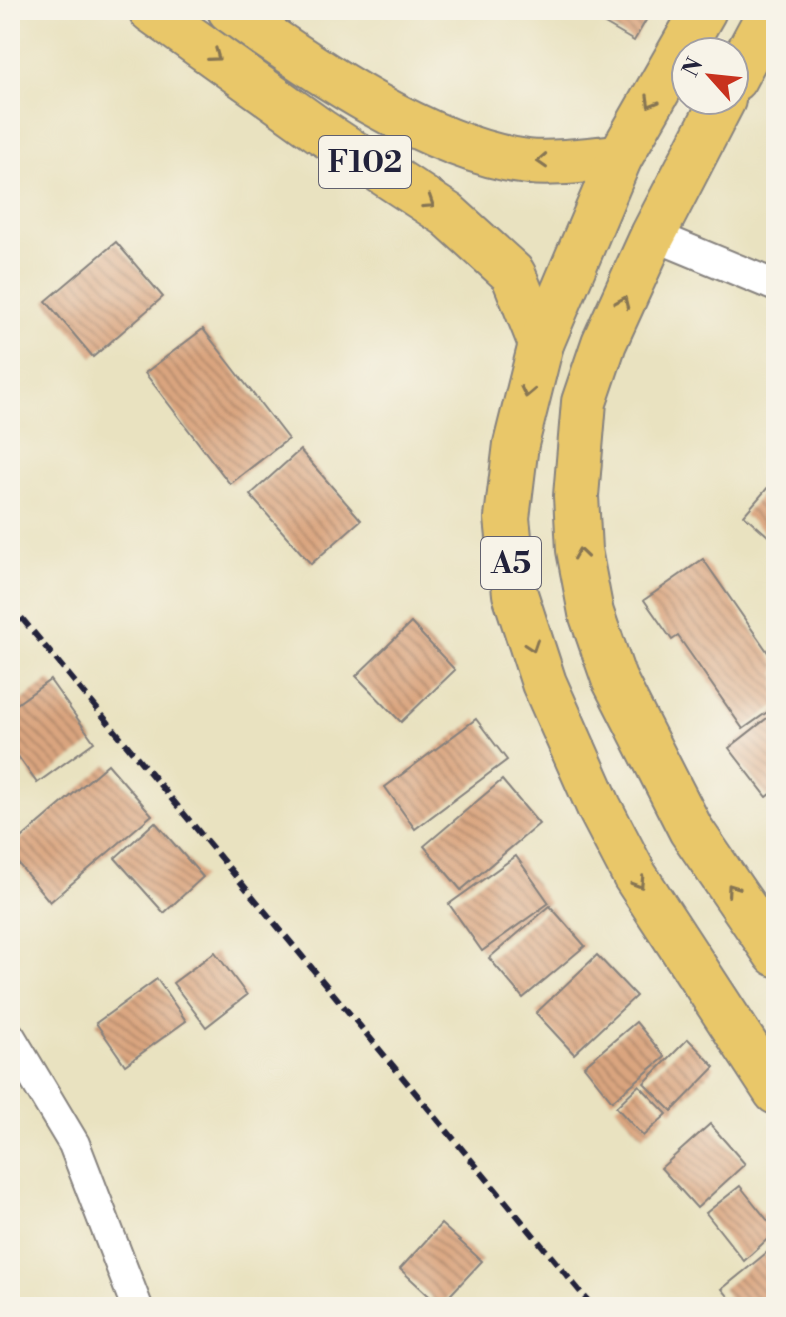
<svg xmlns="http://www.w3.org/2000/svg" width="786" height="1317" viewBox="0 0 786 1317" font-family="'Libre Bodoni',serif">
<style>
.building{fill:url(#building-back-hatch)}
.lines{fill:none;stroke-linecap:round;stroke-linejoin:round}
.minor-casing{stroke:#86827e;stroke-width:34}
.primary-casing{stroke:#86827e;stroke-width:48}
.trunk-casing{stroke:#86827e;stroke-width:48}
.minor{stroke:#fff;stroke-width:30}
.primary{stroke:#e9c769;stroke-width:44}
.trunk{stroke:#e9c769;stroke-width:44}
.rail{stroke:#22223b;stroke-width:6;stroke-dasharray:12 6;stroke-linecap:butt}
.oneway{stroke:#867452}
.labels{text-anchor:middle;stroke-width:8;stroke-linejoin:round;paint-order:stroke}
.shield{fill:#f7f3e8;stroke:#62616f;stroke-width:2}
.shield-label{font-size:30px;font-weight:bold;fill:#22223b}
</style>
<defs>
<pattern id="building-back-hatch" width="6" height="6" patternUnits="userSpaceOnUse" patternTransform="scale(2)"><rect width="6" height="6" fill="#daa57f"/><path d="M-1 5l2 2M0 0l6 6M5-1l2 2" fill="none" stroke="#b08669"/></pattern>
</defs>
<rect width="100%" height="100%" fill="#f7f3e8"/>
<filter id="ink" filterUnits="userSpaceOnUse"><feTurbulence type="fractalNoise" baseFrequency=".0125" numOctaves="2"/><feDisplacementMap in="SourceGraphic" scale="16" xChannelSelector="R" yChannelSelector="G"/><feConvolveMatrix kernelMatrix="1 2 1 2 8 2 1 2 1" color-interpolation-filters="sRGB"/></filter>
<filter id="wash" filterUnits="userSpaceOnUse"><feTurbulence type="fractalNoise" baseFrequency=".006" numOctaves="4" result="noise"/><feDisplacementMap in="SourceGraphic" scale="32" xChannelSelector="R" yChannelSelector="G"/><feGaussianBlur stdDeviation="1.8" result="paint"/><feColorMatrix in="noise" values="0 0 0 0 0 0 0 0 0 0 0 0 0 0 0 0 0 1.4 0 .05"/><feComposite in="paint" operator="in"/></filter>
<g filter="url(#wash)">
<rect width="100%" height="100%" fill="#e9e2c0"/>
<g id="blocks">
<g class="building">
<polygon points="581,10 652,10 634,41"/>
<polygon points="116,242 163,297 93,357 46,301"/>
<polygon points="203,329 288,439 230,484 145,373"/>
<polygon points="300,450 361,520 311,564 250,495"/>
<polygon points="776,478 776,543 744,515"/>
<polygon points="703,559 776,664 776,706 743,729 678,636 672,640 644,600"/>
<polygon points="411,623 455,670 401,722 356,676"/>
<polygon points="50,680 94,742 37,783 10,745 10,709"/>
<polygon points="776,711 776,790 767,797 729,748"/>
<polygon points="476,719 507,760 415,829 385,787"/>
<polygon points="108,764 152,815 50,902 10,854 10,848"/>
<polygon points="502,780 539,824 461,890 424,846"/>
<polygon points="155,822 203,877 164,913 115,858"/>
<polygon points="516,856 549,903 482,951 449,904"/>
<polygon points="550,906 585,946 523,998 489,958"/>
<polygon points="215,952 247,995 206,1027 173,983"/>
<polygon points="597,955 636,996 574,1054 536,1013"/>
<polygon points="157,979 186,1021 125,1065 96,1023"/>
<polygon points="636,1022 665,1057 612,1101 584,1066"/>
<polygon points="688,1039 715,1067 672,1111 644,1083"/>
<polygon points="639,1085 667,1114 643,1136 616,1107"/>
<polygon points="710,1124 745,1164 697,1208 661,1168"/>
<polygon points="740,1186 776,1231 744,1261 706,1213"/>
<polygon points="441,1224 482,1261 440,1306 400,1269"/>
<polygon points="776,1245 776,1307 737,1307 722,1289"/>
</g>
</g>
</g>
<g filter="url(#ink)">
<use href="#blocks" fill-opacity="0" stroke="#86827e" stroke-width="2"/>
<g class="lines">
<defs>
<g id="minor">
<polyline points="653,235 776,286"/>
<polyline points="10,1037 74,1144 137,1307"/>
</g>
<g id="primary">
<polyline points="151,10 320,131 448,215 513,274 541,344"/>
<path d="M230,10C308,66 431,151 528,162C557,165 590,159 620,157"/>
</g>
<g id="trunk">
<polyline points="704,10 620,157 541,344 516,444 507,518 515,594 544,683 599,807 635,876 776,1092"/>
<polyline points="734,79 771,10"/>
<polyline points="723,100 653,235 604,343 584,402 576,496 579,550 591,613 614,679 691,830 776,954"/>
</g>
</defs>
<use href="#minor" class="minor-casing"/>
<use href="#primary" class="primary-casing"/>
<use href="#trunk" class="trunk-casing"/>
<use href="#minor" class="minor"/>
<use href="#primary" class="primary"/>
<use href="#trunk" class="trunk"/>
<polyline class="rail" points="10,604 593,1307"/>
</g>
<defs><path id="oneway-chevron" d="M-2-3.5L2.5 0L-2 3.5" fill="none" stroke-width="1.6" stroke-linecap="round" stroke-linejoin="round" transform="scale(2)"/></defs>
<g class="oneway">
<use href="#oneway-chevron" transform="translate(215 56) rotate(36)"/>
<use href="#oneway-chevron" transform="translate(651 102) rotate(120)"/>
<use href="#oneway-chevron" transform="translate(542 161) rotate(177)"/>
<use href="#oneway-chevron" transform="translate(429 203) rotate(33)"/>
<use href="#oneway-chevron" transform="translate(623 302) rotate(-66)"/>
<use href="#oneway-chevron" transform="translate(527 392) rotate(102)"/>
<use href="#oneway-chevron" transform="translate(580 554) rotate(-98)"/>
<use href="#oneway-chevron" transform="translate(532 646) rotate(71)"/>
<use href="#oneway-chevron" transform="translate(639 883) rotate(58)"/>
<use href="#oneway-chevron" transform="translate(732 889) rotate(-125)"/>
</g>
</g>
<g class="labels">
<g class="shield">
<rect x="319" y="136" width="92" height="52" rx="6"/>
<rect x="481" y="537" width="60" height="52" rx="6"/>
</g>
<g class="shield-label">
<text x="365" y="172">F102</text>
<text x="511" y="573">A5</text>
</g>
</g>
<rect width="786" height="1317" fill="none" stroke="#f7f3e8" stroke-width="40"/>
<g transform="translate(710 76) rotate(297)"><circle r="38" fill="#f7f3e8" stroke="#a29fa3" stroke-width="2"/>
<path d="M0-6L14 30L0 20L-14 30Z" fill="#c8321e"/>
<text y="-12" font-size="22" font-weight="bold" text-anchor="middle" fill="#22223b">N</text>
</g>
</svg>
